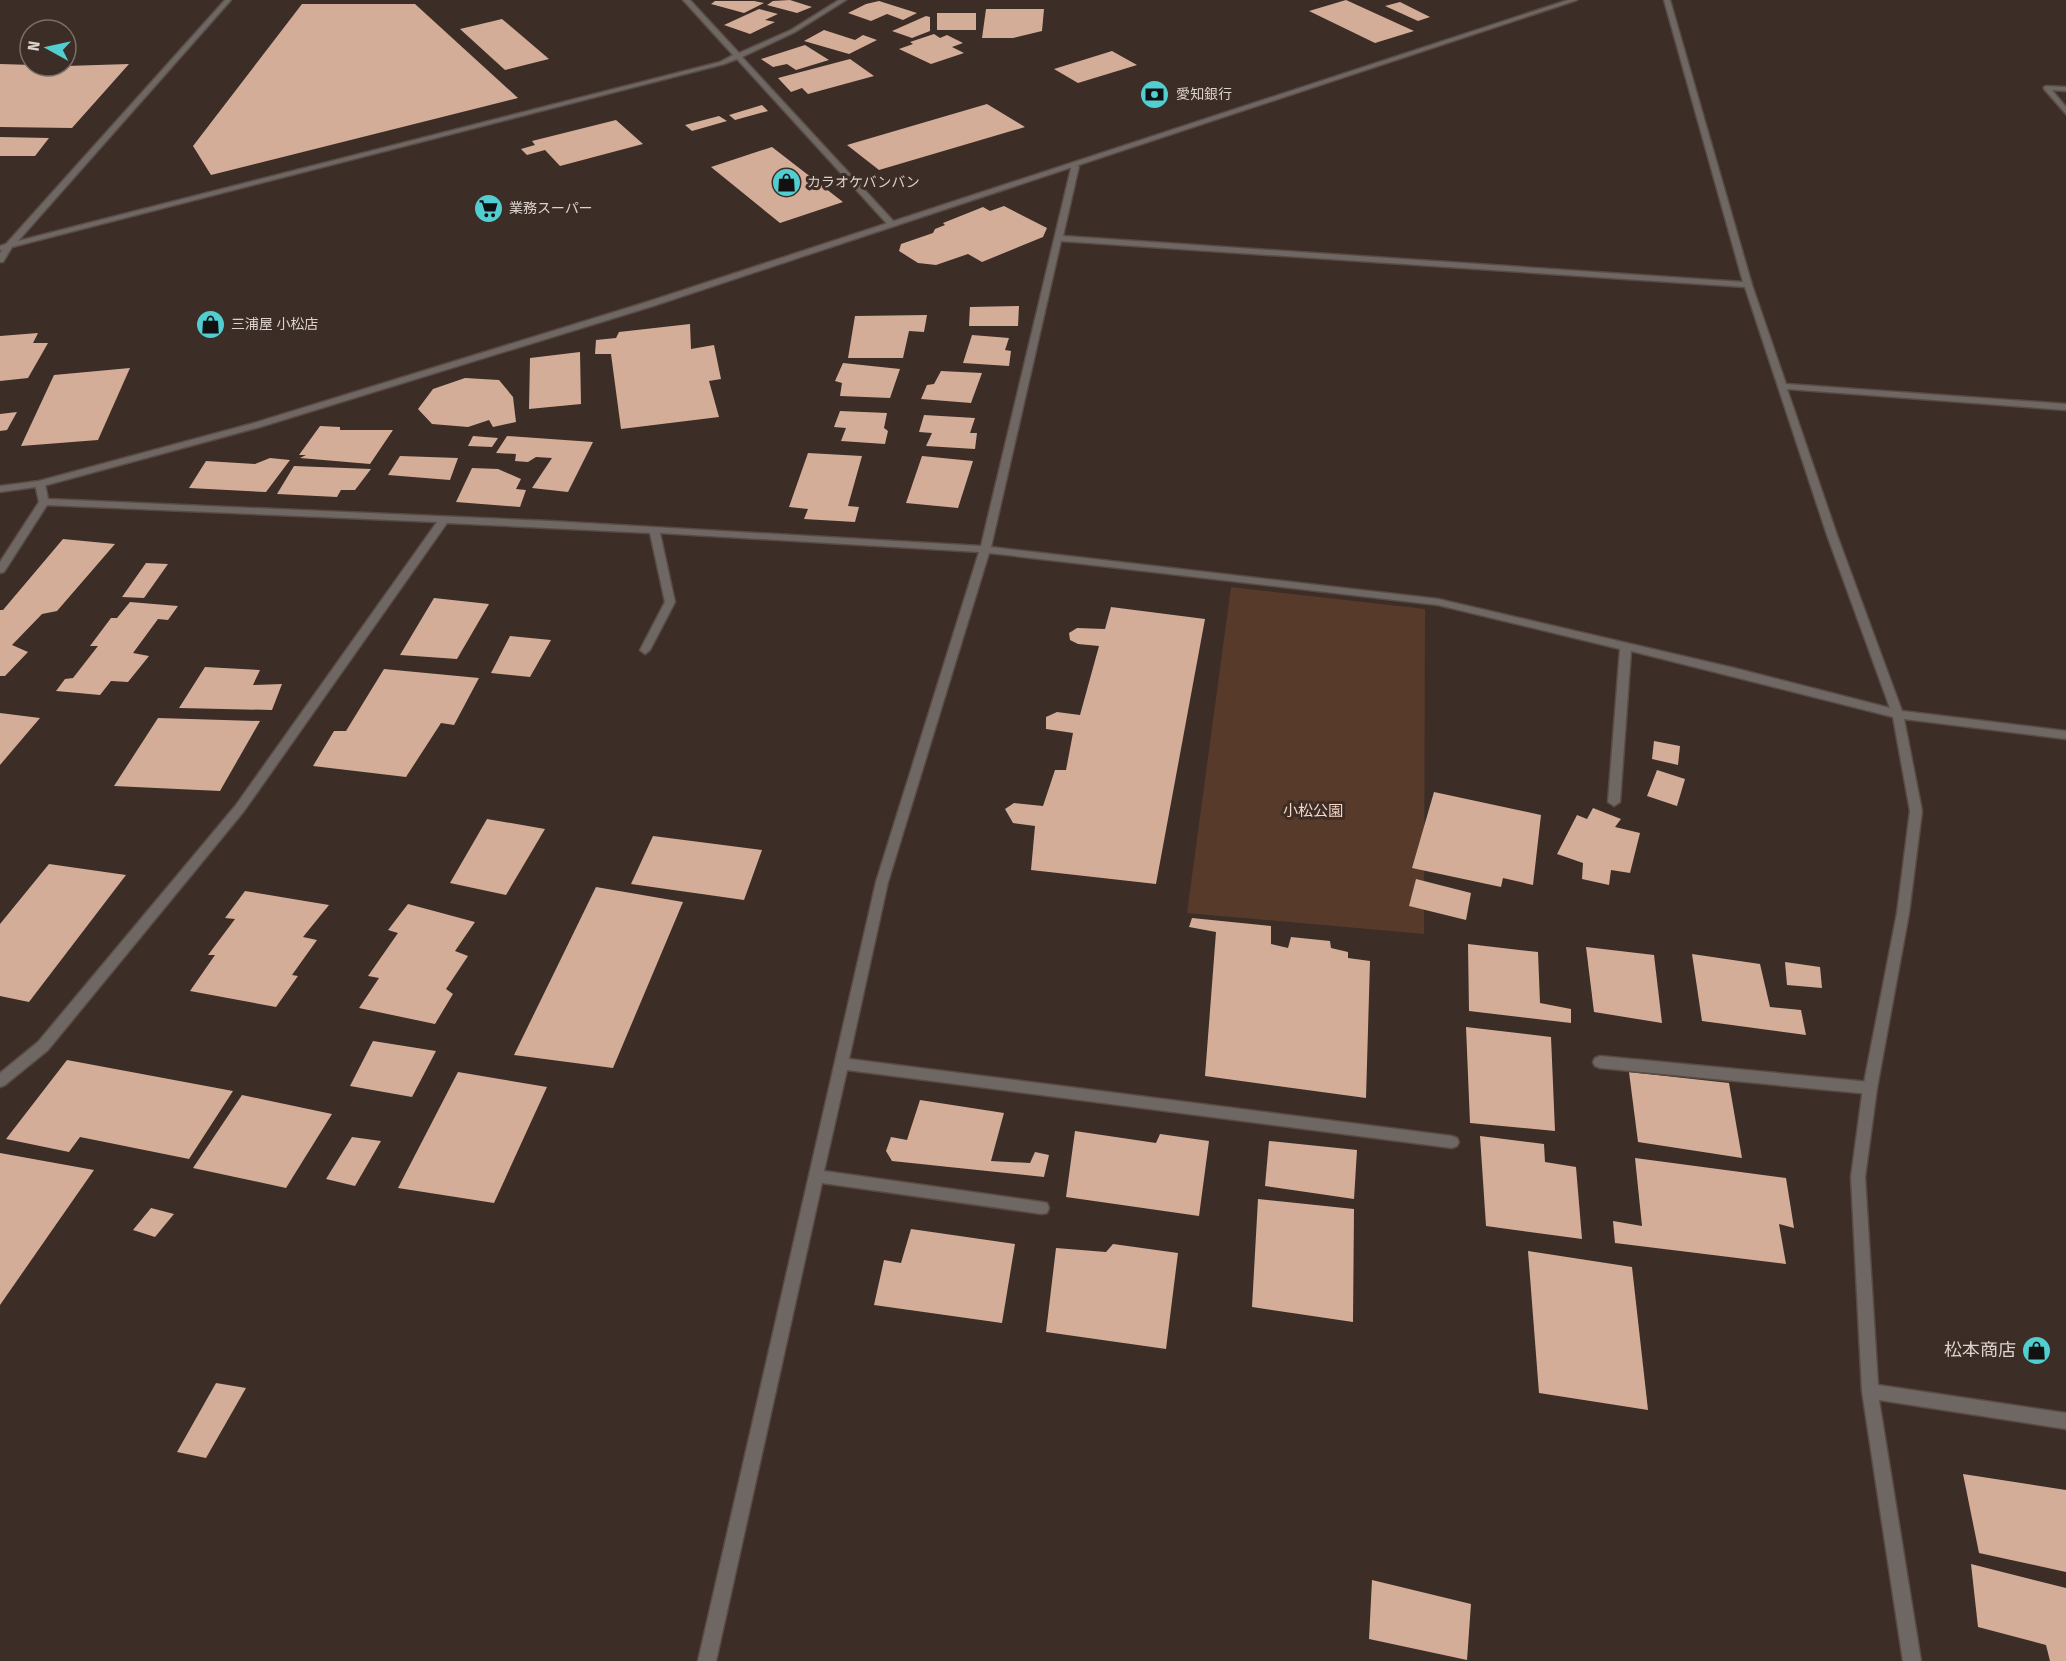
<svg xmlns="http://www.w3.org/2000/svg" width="2066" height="1661" viewBox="0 0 2066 1661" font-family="'Fira Sans Condensed','Noto Sans JP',sans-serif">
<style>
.green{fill:#583a2a}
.building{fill:#d4ad99}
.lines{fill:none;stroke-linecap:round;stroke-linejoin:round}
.service-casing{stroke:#594b44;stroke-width:3}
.minor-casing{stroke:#594b44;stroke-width:3}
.tertiary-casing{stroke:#594b44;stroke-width:3}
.service{fill:#6e6763;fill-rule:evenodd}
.minor{fill:#6e6763;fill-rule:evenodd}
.tertiary{fill:#6e6763;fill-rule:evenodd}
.labels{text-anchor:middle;stroke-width:6;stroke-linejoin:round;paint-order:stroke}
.far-poi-label{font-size:14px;fill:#ddd3ce;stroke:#3c2d26;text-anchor:start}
.park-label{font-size:15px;fill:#fbd5c2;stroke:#3c2d26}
.near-poi-label{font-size:18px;fill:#ddd3ce;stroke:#3c2d26;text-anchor:end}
</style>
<rect width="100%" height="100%" fill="#3c2d26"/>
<polygon class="green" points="1231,587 1425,609 1424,934 1187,913"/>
<g class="building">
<polygon points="790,0 812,7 797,13 767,5 773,1"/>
<polygon points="1346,0 1414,31 1375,43 1309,11"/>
<polygon points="715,1 754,1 764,3 744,13 711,4"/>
<polygon points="879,1 917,13 903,20 887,14 871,21 848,13 866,4"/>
<polygon points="1400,2 1430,17 1418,21 1385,6"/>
<polygon points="302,4 415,4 518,98 211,175 193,146"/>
<polygon points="759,9 778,14 765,20 775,22 750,34 724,25"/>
<polygon points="986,9 1044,9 1042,31 1013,38 982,38"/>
<rect x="937" y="13" width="39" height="17"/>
<polygon points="926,16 930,17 930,31 912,38 892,31"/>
<polygon points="502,19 549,59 505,70 460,29"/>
<polygon points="824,30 855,40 863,35 877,40 849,54 804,41"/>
<polygon points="934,34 940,38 947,35 963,43 952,47 964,53 931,64 899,49 913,44 910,42"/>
<polygon points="805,45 829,60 796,70 787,64 773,67 761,59"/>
<polygon points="1112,51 1137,65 1078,83 1054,69"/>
<polygon points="850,59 874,76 808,94 802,88 791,92 778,78"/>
<polygon points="0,64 66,66 129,64 72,128 0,127"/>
<polygon points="987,104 1025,127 879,170 847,145"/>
<polygon points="762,105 768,111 735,120 729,115"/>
<polygon points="719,116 727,121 692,131 685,125"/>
<polygon points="616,120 643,144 560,166 545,150 527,155 521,149 535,145 532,141"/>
<polygon points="0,137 49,138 35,156 0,156"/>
<polygon points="772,147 843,202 780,223 711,167"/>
<polygon points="1004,206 1047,228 1043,237 982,262 968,254 936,265 918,263 899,251 901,244 933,233 935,229 945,225 943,223 983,207 990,211"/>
<polygon points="1019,306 1018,326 969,326 970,307"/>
<polygon points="927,315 924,332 909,331 903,358 848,358 855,316"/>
<polygon points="690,324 691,349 714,345 721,379 709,381 719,417 621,429 611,354 595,354 596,340 616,338 619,332"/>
<polygon points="38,333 33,343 48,343 28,378 0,381 0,336"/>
<polygon points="972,335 1009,338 1005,350 1011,351 1009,366 963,363"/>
<polygon points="580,352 581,404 529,409 530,358"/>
<polygon points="843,363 900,369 890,398 840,396 842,383 835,381"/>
<polygon points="130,368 98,440 21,446 54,375"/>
<polygon points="941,371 982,373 971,403 921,399 927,385 934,384"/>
<polygon points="465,378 499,380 513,397 516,422 493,427 489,420 468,427 432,424 418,409 433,389"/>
<polygon points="840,411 887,413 884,428 888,431 885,444 841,441 846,428 834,427"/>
<polygon points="17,412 7,430 0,431 0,414"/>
<polygon points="924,415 975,418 970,433 977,433 975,449 926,446 932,433 919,432"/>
<polygon points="320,426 340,427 340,430 393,430 370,464 300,458 306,455 299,455"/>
<polygon points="473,436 498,438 492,447 468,446"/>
<polygon points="507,436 593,442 568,492 532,488 552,458 536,457 528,462 515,461 516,454 496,453"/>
<polygon points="808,453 862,456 848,506 859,507 855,522 804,519 808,509 789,507"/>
<polygon points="400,456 458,458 450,480 388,475"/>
<polygon points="922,456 973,461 958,508 906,503"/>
<polygon points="270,458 290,460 266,492 189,488 206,461 255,464"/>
<polygon points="294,466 371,469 355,490 341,490 337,497 277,494"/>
<polygon points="472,468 498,469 521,479 516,489 526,490 520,507 456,502"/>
<polygon points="63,539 115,544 57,611 42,614 12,645 28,652 5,676 0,676 0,610 3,610"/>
<polygon points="146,563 168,564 144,598 122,597"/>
<polygon points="434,598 489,604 457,659 400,655"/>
<polygon points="130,602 178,606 168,620 158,619 133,653 149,656 128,682 111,681 100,695 56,691 65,679 73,678 98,646 90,646 111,618 117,618"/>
<polygon points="1111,607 1205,619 1156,884 1031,870 1035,826 1013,823 1005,809 1014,803 1043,806 1055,770 1066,770 1073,733 1046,729 1046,717 1057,712 1080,715 1099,646 1078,644 1070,640 1069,633 1077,628 1105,629"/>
<polygon points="510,636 551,640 530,677 491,673"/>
<polygon points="205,667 260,670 253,685 282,684 272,710 179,708"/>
<polygon points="384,669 479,678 454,725 441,723 406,777 313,766 334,731 346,731"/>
<polygon points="0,713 40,718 0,765"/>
<polygon points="158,718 260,721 220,791 114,786"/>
<polygon points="1654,741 1680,746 1678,765 1652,759"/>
<polygon points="1657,770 1685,779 1677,806 1647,796"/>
<polygon points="1434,792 1541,815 1533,885 1503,878 1501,887 1412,868"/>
<polygon points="1593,808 1621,819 1615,827 1640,833 1630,873 1611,870 1609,885 1582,879 1583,863 1557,854 1577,815 1587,819"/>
<polygon points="487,819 545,829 506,895 450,883"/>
<polygon points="653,836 762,850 744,900 631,884"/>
<polygon points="49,864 126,875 29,1002 0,996 0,924"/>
<polygon points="1416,879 1471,893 1466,920 1409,906"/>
<polygon points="596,887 683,902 613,1068 514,1055"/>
<polygon points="245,891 329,905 303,937 317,940 292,975 298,976 276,1007 190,991 215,955 208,955 235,919 225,918"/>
<polygon points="408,904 475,922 455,951 468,956 446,989 453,994 435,1024 359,1008 379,978 368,976 398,933 388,930"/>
<polygon points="1192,918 1271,926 1271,944 1288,948 1291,937 1330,941 1331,948 1348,952 1348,958 1370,961 1366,1098 1205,1076 1216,932 1189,927"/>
<polygon points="1468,944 1538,952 1540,1003 1571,1009 1571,1023 1469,1011"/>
<polygon points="1586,947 1654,955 1662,1023 1594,1012"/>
<polygon points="1692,954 1760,964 1770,1007 1801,1010 1806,1035 1702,1021"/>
<polygon points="1785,962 1820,967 1822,988 1787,985"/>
<polygon points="1466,1027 1551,1037 1555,1131 1470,1123"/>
<polygon points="373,1041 436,1051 412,1097 350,1086"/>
<polygon points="67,1060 233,1091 189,1159 80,1137 69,1152 6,1139"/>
<polygon points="458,1072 547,1087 494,1203 398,1188"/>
<polygon points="1629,1072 1729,1083 1742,1158 1638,1142"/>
<polygon points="242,1095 332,1114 286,1188 193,1168"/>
<polygon points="920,1100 1004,1113 991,1161 1030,1163 1035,1152 1049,1155 1044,1177 892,1161 886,1151 891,1137 907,1140"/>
<polygon points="1075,1131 1156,1143 1160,1134 1209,1141 1199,1216 1066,1197"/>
<polygon points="1480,1136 1544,1144 1545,1162 1576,1167 1582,1239 1486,1226"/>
<polygon points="352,1137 381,1141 355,1186 326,1179"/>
<polygon points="1269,1141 1357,1150 1354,1199 1265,1186"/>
<polygon points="0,1153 94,1170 0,1305"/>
<polygon points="1635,1158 1786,1178 1794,1228 1779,1224 1786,1264 1615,1243 1613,1221 1642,1226"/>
<polygon points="1258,1199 1354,1209 1353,1322 1252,1307"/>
<polygon points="151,1208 174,1214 155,1237 133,1230"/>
<polygon points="911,1229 1015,1244 1002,1323 874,1305 884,1260 901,1263"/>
<polygon points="1113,1244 1178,1253 1166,1349 1046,1332 1056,1248 1106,1252"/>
<polygon points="1528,1251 1632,1267 1648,1410 1539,1393"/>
<polygon points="216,1383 246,1388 206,1458 177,1452"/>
<polygon points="1963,1474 2066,1490 2066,1572 1979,1553"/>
<polygon points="1971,1564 2066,1588 2066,1661 2050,1661 2046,1645 1978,1627"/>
<polygon points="1372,1580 1471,1604 1467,1660 1369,1639"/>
</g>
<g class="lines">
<defs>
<polygon id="service" points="1600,1056 1870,1082 1875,1084 1877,1088 1875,1092 1870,1094 1600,1068 1595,1066 1593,1062 1595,1058"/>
<g id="minor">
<polygon points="225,0 231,0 18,241 720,62 733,55 683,0 690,0 739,53 791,30 839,0 846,0 795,32 742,57 897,225 890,227 737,59 724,64 12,247 3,262 0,262 0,253 2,250 0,250 0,246 6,244"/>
<path d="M1664,0H1670L1752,285L1786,384L2066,404V410L1787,389L1837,535L1902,711L2066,731V739L1904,719L1922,811L1909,913L1877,1088L1865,1177L1878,1385L2066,1413V1429L1879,1400L1921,1661H1903L1862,1391L1851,1177L1863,1088L1897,913L1910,811L1893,717L1631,651L1620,802L1614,806L1608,802L1620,649L1438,605L989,553L888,882L849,1059L1452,1136L1457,1138L1459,1142L1457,1146L1452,1148L847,1070L824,1171L1042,1202L1047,1203L1049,1208L1047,1213L1042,1214L822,1183L716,1661H698L876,882L979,552L660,533L675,602L650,650L645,654L640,650L665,602L650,533L447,523L244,811L48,1050L5,1085L0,1087V1073L38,1042L236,805L437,522L47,505L4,572L0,573V562L39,502L35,484L37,482L40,481L45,484L48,499L549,521L981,546L1072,164L1079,166L1063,236L1743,282ZM1061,241L1745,287L1827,535L1890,708L1734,668L1438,599L991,547Z"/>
<polygon points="2046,86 2066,87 2066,91 2052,90 2066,107 2066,114 2044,89 2044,87"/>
</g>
<polygon id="tertiary" points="1568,0 1577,0 653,306 260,427 43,486 0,492 0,486 39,481 254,423 647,302"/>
</defs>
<use href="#service" class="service-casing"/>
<use href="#minor" class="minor-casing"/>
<use href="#tertiary" class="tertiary-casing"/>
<use href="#service" class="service"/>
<use href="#minor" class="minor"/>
<use href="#tertiary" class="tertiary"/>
</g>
<defs>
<symbol id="bank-disc" viewBox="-11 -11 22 22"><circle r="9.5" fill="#52cdd0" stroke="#3c2d26"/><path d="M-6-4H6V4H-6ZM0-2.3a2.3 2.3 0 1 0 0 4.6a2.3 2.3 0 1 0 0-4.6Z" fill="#111"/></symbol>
<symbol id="shop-disc" viewBox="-11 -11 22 22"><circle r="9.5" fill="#52cdd0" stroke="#3c2d26"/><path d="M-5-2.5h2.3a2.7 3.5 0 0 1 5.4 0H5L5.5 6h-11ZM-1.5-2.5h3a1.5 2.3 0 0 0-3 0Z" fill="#111"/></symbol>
<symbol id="supermarket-disc" viewBox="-11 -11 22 22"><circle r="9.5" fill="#52cdd0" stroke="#3c2d26"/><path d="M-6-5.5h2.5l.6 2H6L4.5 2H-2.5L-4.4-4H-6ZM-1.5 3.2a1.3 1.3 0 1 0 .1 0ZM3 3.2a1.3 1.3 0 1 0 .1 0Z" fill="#111"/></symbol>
</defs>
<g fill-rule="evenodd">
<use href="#bank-disc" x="1138" y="78" width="33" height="33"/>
<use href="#shop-disc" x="770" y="166" width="33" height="33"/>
<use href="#supermarket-disc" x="472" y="192" width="33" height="33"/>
<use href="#shop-disc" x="194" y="308" width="33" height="33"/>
<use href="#shop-disc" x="2020" y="1334" width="33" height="33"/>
</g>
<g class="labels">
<g class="far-poi-label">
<text x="1176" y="99">愛知銀行</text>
<text x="807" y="187">カラオケバンバン</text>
<text x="509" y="213">業務スーパー</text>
<text x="231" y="329">三浦屋 小松店</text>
</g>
<g class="park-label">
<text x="1313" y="816">小松公園</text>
</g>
<g class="near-poi-label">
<text x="2016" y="1356">松本商店</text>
</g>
</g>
<g transform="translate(48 48) rotate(278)"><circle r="28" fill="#3c2d26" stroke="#7c6f69" stroke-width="1.5"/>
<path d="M0-4.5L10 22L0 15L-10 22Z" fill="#52cdd0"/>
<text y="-9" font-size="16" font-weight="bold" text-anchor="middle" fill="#ddd3ce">N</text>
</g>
</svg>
